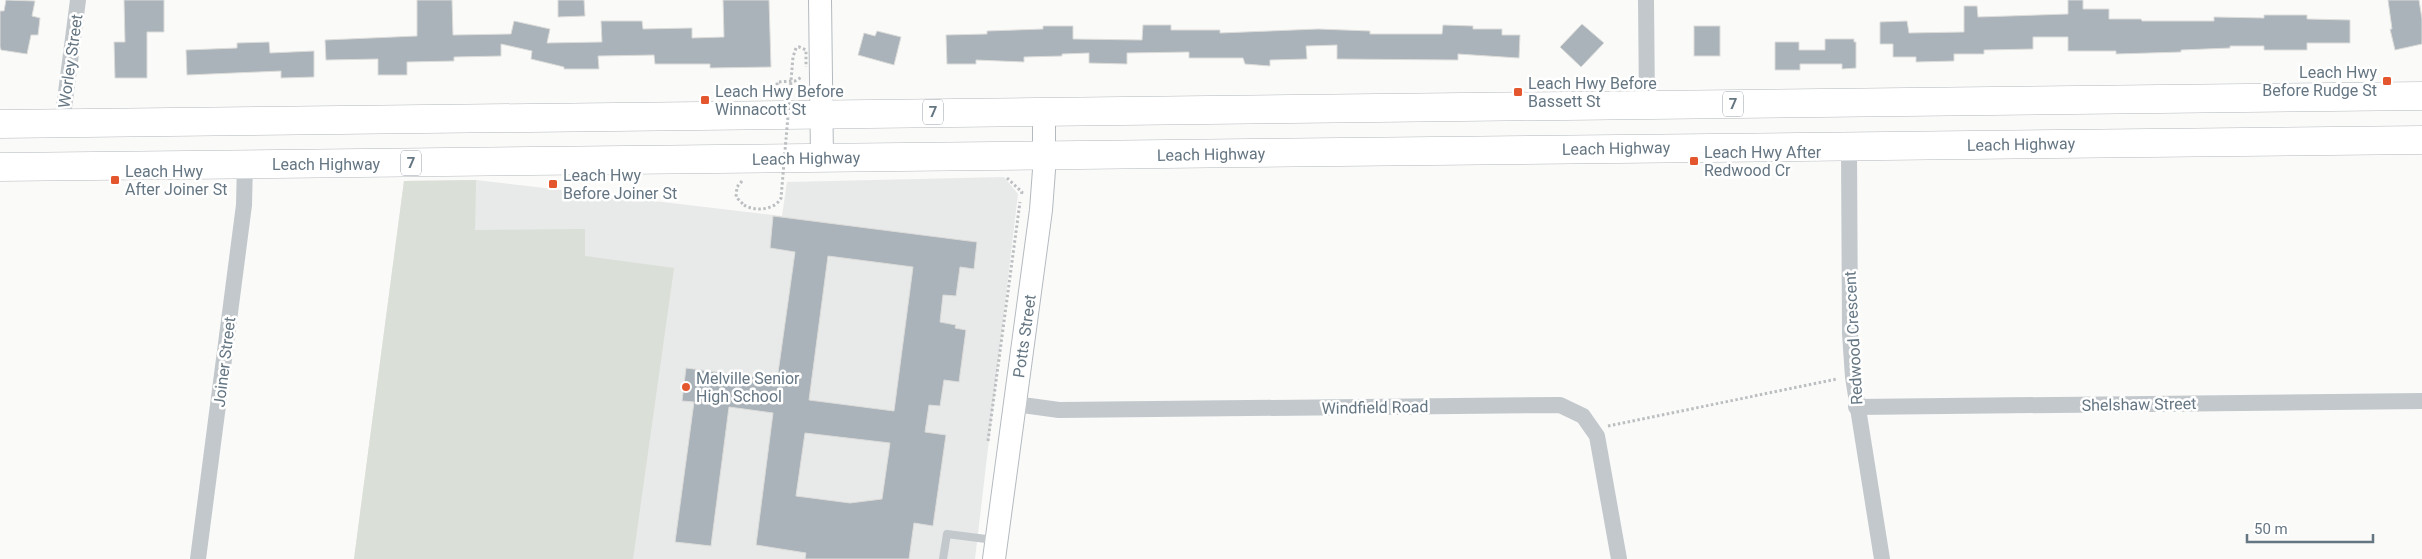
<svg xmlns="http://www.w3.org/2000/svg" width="2422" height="559" viewBox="0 0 2422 559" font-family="Roboto,sans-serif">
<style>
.built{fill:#e8e9e9}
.green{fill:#dadfd7}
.building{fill:#aab3b9;stroke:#dcdcda;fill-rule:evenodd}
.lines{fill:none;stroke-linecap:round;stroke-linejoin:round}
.secondary-casing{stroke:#b3babf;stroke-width:24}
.highway-casing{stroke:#b4b9bd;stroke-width:29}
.path{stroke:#bbbfc2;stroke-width:3;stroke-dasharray:2.5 2.5;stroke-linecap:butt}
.lane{stroke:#c3c8cc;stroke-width:8}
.street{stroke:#c3c8cc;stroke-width:16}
.secondary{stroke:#fff;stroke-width:22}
.highway{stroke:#fff;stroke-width:28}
.path-bridge{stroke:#bbbfc2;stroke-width:3;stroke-dasharray:2.5 2.5;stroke-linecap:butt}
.poi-dot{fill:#e4572e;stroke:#fff;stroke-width:2}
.labels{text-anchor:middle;stroke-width:5;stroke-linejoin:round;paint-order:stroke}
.shield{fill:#fff;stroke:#939fa8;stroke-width:1}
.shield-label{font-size:15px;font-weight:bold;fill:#657683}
.street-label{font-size:16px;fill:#657683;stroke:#fff}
.poi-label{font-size:16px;fill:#657683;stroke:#fff;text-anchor:start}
</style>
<rect width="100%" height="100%" fill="#fafaf8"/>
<polygon class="built" points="1004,177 1018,194 975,559 354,559 404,181 476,180 782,216 787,182"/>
<polygon class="green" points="476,180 475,230 585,229 585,256 674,268 633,559 354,559 404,181"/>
<g class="building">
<polygon points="6,0 35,1 32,16 40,18 38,35 31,35 27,54 1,50 0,47 0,11 4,11"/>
<polygon points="124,0 164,0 164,32 147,32 147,78 115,78 114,42 125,42"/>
<polygon points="417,0 452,0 453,35 511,34 514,21 550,29 547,43 602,42 601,21 642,21 643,29 692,28 692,38 724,37 723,0 769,0 771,67 710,68 710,64 655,64 654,55 598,56 599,69 564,69 564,67 531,59 532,51 501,44 501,56 454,57 454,61 407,62 407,75 378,75 378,59 326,60 325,40 417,36"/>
<polygon points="558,0 584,0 585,16 558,17"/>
<polygon points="2068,0 2083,0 2083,9 2109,9 2109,19 2141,19 2142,21 2214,21 2214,17 2264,18 2264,15 2307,15 2307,19 2350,20 2350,43 2307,43 2307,50 2264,50 2264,46 2230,46 2230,48 2181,50 2181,52 2116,54 2116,51 2068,51 2068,37 2033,37 2033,49 1984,50 1984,54 1954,54 1954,61 1916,62 1916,57 1893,57 1893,44 1880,44 1880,22 1907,21 1909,33 1964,32 1964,6 1977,6 1978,17 2068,14"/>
<polygon points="2388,0 2419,0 2422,19 2422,44 2395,50 2390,29 2392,29"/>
<polygon points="1582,24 1604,43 1581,67 1560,47"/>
<polygon points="1143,25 1171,25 1171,30 1220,30 1220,33 1318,29 1370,31 1370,34 1442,34 1443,25 1473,26 1473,29 1502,29 1502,35 1520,35 1519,58 1458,54 1458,60 1337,59 1337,45 1306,46 1307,59 1270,60 1270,66 1245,64 1243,58 1189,58 1189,52 1127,53 1127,64 1089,63 1089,53 1062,54 1062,56 1024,57 1024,62 976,60 976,64 947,64 946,35 987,34 987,31 1043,29 1043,26 1073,26 1073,39 1142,40"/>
<rect x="1694" y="26" width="26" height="30"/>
<polygon points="877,31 901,37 894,65 858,55 864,33 875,36"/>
<polygon points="1825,39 1854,39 1854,42 1856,42 1856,68 1842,69 1842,64 1800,64 1800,70 1775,70 1775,42 1799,42 1799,50 1825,50"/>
<polygon points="269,42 270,53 314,51 314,77 281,78 281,71 187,75 186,50 237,48 237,43"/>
<path d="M773,216L977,242L974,269L960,267L956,296L943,295L940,322L956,325L955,328L966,330L959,382L944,380L940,406L929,405L925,432L946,435L933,526L914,523L909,559H805L806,553L756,545L773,413L729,407L711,546L675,542L694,402L682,401L686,368L777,380L795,252L770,248ZM828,256L913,267L894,411L809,400ZM805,433L890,443L882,499L850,503L796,496Z"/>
</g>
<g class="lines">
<defs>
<g id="secondary">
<polyline points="820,0 822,158"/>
<polyline points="994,559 1041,210 1044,170 1044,111"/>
</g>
<g id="highway">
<polyline points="0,124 2422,96"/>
<polyline points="0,167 2422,140"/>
</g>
</defs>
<use href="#secondary" class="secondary-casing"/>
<use href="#highway" class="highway-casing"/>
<g class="path">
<polyline points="778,95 777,82 795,81 802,77"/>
<polyline points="1007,178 1022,192 1021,195"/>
<polyline points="742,181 737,187 736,197 744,205"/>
<polyline points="1608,426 1837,379"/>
<polyline points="988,441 1020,202"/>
</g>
<polyline class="lane" points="943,559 947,534 994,540"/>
<g class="street">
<polyline points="1646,0 1647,105"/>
<polyline points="62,123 78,0"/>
<polyline points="1849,146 1850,334 1853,377 1882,559"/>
<polyline points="1015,404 1059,410 1560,405 1583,416 1597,436 1619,559"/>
<polyline points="1856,407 2422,401"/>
<polyline points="198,559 244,205 245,164"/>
</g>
<use href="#secondary" class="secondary"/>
<use href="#highway" class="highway"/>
<path class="path-bridge" d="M744,205C755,212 775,210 781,198L793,57L796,48L799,47L806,50V67"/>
</g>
<g class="poi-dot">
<rect x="2382" y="76" width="10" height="10" rx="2.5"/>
<rect x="1513" y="87" width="10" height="10" rx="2.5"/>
<rect x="700" y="95" width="10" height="10" rx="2.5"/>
<rect x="1689" y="156" width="10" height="10" rx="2.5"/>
<rect x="110" y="175" width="10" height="10" rx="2.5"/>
<rect x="548" y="179" width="10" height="10" rx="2.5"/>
<circle cx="686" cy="387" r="5"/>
</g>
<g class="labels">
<g class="shield">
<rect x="1723" y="91.5" width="20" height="25" rx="4"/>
<rect x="923" y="99.5" width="20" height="25" rx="4"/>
<rect x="401" y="150.5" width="20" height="25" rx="4"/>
</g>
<g class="shield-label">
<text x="1733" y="109">7</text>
<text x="933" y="117">7</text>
<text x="411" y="168">7</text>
</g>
<g class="street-label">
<text transform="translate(70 61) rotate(-82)" y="6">Worley Street</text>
<text transform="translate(2021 144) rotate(-1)" y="6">Leach Highway</text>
<text transform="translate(1616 148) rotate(-1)" y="6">Leach Highway</text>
<text transform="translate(1211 154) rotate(-1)" y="6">Leach Highway</text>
<text transform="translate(806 158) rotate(-1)" y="6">Leach Highway</text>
<text x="326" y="170">Leach Highway</text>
<text transform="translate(1024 336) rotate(-82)" y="6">Potts Street</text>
<text transform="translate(1853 338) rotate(-93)" y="6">Redwood Crescent</text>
<text transform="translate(224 362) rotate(-83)" y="6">Joiner Street</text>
<text transform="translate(2139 404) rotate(-1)" y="6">Shelshaw Street</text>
<text transform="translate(1375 407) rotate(-1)" y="6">Windfield Road</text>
</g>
<g class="poi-label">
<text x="2377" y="78" text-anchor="end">Leach Hwy<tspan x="2377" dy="18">Before Rudge St</tspan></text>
<text x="1528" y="89">Leach Hwy Before<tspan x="1528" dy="18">Bassett St</tspan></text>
<text x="715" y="97">Leach Hwy Before<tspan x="715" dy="18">Winnacott St</tspan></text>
<text x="1704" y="158">Leach Hwy After<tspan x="1704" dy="18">Redwood Cr</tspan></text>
<text x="125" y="177">Leach Hwy<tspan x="125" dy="18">After Joiner St</tspan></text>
<text x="563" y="181">Leach Hwy<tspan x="563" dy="18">Before Joiner St</tspan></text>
<text x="696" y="384">Melville Senior<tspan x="696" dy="18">High School</tspan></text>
</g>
</g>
<path d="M2247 534v8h126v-8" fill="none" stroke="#657683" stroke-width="2.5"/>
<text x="2254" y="534" font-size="15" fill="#657683" stroke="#ffffff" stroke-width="4" paint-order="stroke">50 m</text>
</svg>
